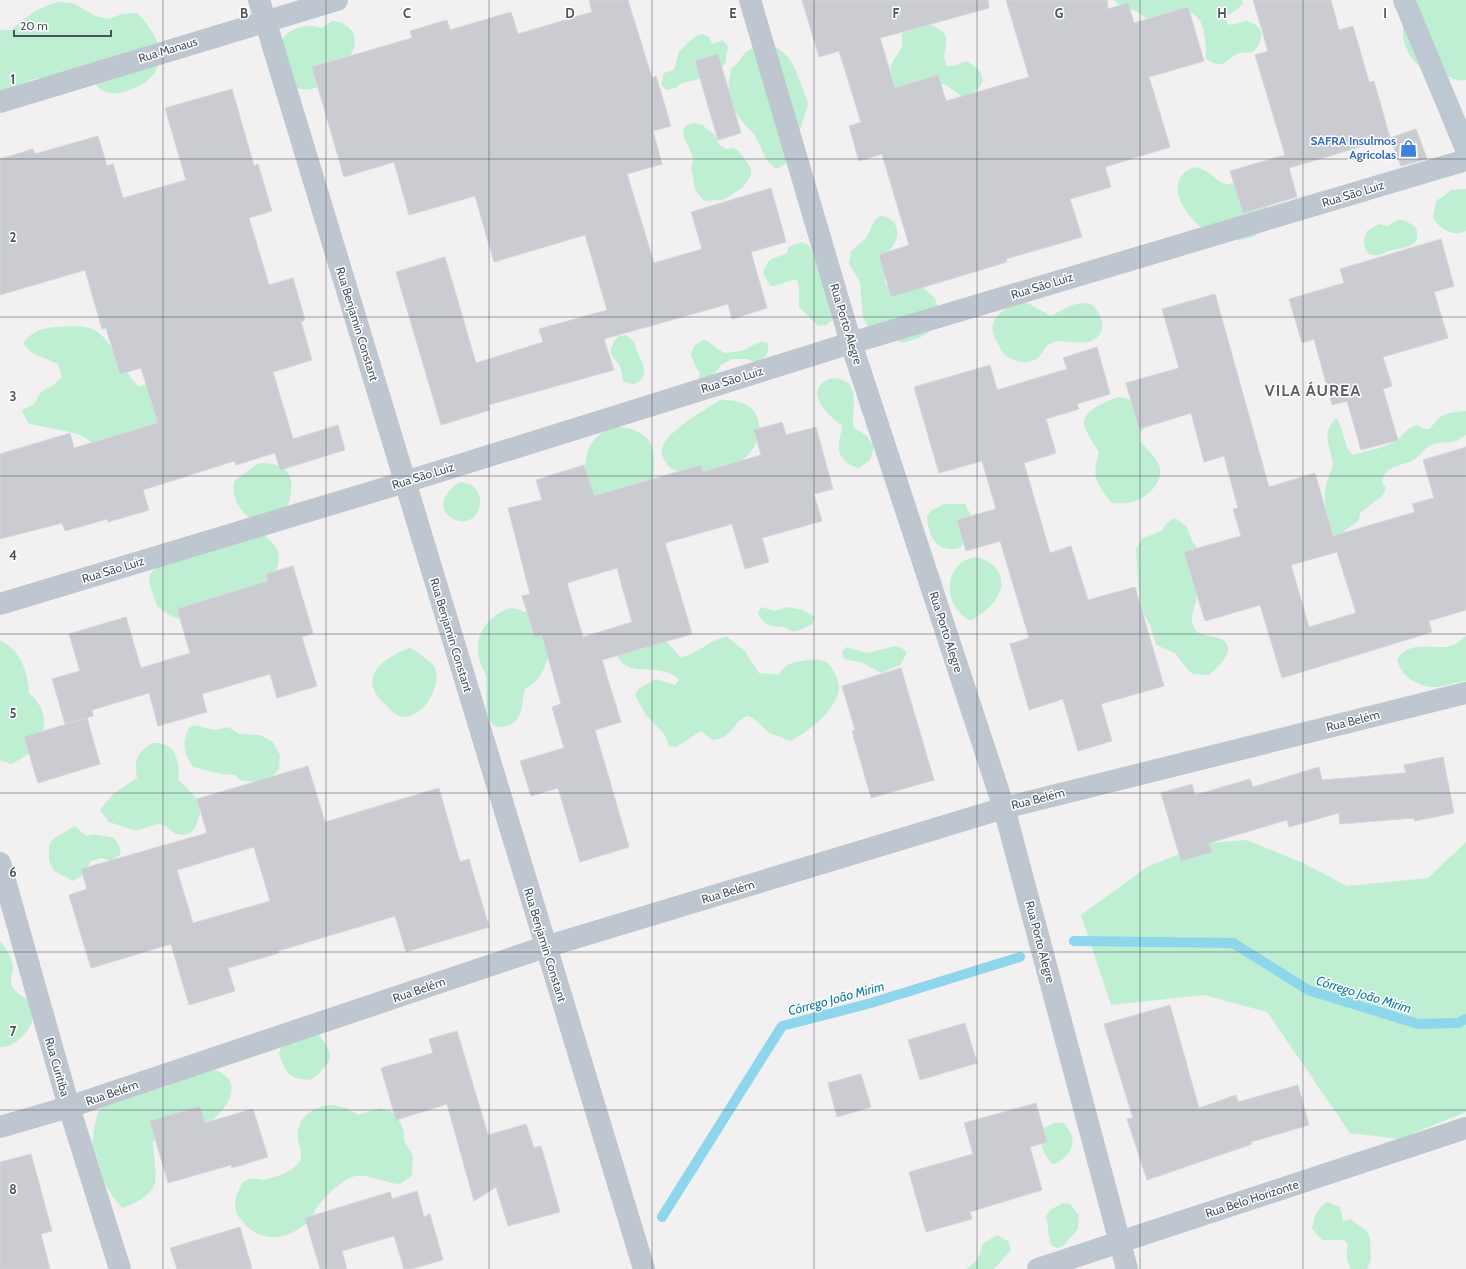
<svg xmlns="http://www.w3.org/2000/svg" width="1466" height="1269" viewBox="0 0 1466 1269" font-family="Cabin,sans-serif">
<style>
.green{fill:#bfefd3}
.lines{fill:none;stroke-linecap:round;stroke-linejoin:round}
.stream{stroke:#8dd6eb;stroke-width:10}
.building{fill:#caccd2;stroke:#d4d6db;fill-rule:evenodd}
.minor{stroke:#bec7cf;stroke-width:22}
.tertiary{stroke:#bec7cf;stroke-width:22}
.secondary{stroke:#bec8d3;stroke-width:22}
.grid{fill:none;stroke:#48535d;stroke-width:1;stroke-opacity:0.55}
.labels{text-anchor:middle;stroke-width:3;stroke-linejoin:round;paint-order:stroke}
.street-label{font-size:12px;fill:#48535d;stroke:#fff}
.shop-label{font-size:12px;font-weight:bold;fill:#366cbe;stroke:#fff;text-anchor:end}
.water-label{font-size:13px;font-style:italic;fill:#0e7b9c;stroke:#fff}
.district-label{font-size:16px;font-weight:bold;letter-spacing:1px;fill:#5d6065;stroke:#fff}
.grid-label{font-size:13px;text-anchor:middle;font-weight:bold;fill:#48535d;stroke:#fff;stroke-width:3;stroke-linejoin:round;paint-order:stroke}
</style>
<rect width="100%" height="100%" fill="#f2f0f0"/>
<g class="green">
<path d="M1114,0H1242L1243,3L1238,9L1226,16L1227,24C1235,26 1238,22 1246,21C1248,21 1252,23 1255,24C1266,32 1261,44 1253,52C1249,52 1244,52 1240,53C1226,57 1226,72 1206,59C1206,45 1206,11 1185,12C1175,13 1163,20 1153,23L1136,11L1121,8Z"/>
<path d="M1417,0H1466V80C1458,82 1456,79 1448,77C1442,74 1434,74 1427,71C1410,62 1398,40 1405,21C1408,12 1409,5 1417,0Z"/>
<path d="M59,2L73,3L95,16L109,19L122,14L137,13C164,39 173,75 130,90C120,93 114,96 104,91C99,90 96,84 93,81C77,80 38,74 25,83C16,88 10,98 0,101V30H11C25,17 40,6 59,2Z"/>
<path d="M333,21C347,22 358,33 354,48C351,59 323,86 312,89C305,91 298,88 291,86L280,43C287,29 306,22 321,28Z"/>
<path d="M925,23C963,36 937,47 947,66H954L966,61C976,67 981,69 983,81C977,90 973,95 962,97L948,86L940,83L895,88L890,66L902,47V34L906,29Z"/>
<polygon points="702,34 709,37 712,44 723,40 729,48 726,55 726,61 717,75 682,83 676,88 666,90 661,84 664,73 674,70 679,52 694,37"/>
<path d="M770,44C796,56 796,75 807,99L808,106L789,161L777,169C764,162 762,148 755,136C751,130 745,126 741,120C729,105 725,86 732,68C738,64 740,58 745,53C752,46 761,45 770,44Z"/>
<polygon points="696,123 702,125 714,134 720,145 726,149 733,148 739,151 751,168 751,175 743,187 730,196 723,200 704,201 695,190 691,166 694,160 683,135 684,128 689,124"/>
<path d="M1194,167C1222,172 1214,194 1244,179C1257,192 1276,202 1265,224C1258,237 1249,240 1235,240C1226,239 1217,238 1209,233C1188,221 1159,181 1194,167Z"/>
<path d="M1466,189V231C1453,238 1440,228 1433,218L1436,201L1452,190Z"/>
<path d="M880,216C893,216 900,227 896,240C894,246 888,251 886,257C883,263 887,271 884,278L886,285L893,288L919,284L935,298L939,311L932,330L919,338L903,343L870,330L863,317L860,282L849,264L851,251L866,238L875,220Z"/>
<path d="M1397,220C1404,219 1411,224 1416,228C1422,247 1406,247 1393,250C1383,252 1380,258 1369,254C1362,246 1363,240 1367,231L1379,224L1388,226Z"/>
<path d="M802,242L808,245L812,250L837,316L826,325L818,326L799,307V286L797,280C786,279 780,287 770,286L763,273C769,255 773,260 787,253L789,247Z"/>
<path d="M1020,302L1028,303L1051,316C1065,308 1092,291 1100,316C1102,321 1104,328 1100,334C1089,350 1069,338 1054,342C1046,344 1044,351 1039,357C1030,365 1014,363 1005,355C1001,351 997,342 994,336C987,318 1006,307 1020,302Z"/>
<path d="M55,327C68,327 85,324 96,331C111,340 124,372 138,386L165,382L175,416L96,448C92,444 88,439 84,437C69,429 45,429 28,423L22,410L34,404L41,392L52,386L62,377L58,364L32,353L23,343C32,332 40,328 55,327Z"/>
<path d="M624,335C634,338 634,343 637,351C642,362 652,379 633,384C619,382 624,379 621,370C618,358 605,357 614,342C616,337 619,336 624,335Z"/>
<path d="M703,340L707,341L724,353L741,351L762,341L768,344C769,354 766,357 757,363L747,359H732L721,365L713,376L698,380L700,373L696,368L691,355L694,346Z"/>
<path d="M832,378C865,379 850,410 854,428L867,436L874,447L870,460L859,468C848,465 837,458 839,444C839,437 842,432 842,425C826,415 801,388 832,378Z"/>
<path d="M1119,397L1145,403L1148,422L1140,434V441C1146,449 1158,458 1160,468C1163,485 1143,502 1127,503C1122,504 1117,503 1112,503C1096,484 1091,476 1099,452C1094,444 1088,436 1085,427C1079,411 1107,401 1119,397Z"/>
<path d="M720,400C773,397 768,450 731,468C723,471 712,471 704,473C691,474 676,476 667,464C664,460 660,453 662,448C668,430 705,410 720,400Z"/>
<path d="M1466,411V435C1450,446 1449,440 1434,444C1425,447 1422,453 1415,459C1404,467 1386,463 1382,482L1386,488L1383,495L1360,513L1359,520L1343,532L1341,538L1330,548L1319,519L1326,507C1322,490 1328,479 1333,465C1331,446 1320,435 1336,418C1345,429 1342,445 1353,455C1366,451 1380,449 1392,443C1402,438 1405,428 1417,425L1423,429H1430C1442,412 1446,413 1466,411Z"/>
<path d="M615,427C665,428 656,467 648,503L597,502C594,496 587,487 586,480C583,454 589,435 615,427Z"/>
<path d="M263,463C295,464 295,484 287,508L251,519C239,510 231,497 234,481L257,464Z"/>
<path d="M460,482C496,485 478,537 450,517C435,506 448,488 460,482Z"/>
<path d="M944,504H965L972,517L964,542L960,548C937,554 928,536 927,517L931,511Z"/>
<path d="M1175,518C1191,528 1186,528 1193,542C1195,545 1198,548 1199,552C1202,567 1199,586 1196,601C1194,608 1190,618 1193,625C1197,638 1211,634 1221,639C1239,648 1218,668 1209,675L1193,674L1188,670L1175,653L1156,645L1150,625L1140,607L1136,549L1143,538L1161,531L1169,521Z"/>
<path d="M255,530C279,543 286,556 271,580L184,619L176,618L169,615L157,606L150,586L149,579L151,573L156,568L188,556L208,553L229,535Z"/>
<path d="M976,557C997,562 1009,579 996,599C991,608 979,616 970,621C967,619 963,616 960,613C942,594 948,560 976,557Z"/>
<path d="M761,607L774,611L788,607L803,610L815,617L812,624C806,627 799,632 792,631C788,630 787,627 783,627C771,627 763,625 758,613Z"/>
<path d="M511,608L518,609L537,617L551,648C546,665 541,681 525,689C521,705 524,726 500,727C495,728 491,723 489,719C484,705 488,690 486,676C485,671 481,667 480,662C472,637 487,615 511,608Z"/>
<path d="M662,636L680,657C696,656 709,639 727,637L744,650L759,673L779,675C784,664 792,662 803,661C817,659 828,658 834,672C837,677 839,683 839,689C837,710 807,733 790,741L769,733L754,719L747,716C731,723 734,738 712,740L701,731L676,747L669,746L664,734L645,714L635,695L638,689L656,679L675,685L679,680C659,659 632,682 616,655Z"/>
<path d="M1466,636V681C1455,682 1441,688 1432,687C1416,686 1401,675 1397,660C1407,641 1429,648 1446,647C1454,646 1460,641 1466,636Z"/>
<path d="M0,640C21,651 28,671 29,693C57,717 43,751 11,764L0,760Z"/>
<polygon points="895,646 902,648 907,653 900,665 881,673 863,663 844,659 842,652 846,647 867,653"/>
<path d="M409,648C416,650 419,653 424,657C428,661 433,664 435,668C443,688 419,723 399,716C394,714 389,708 385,704C356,678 383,658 409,648Z"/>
<path d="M194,725L214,730L228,727L240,734L260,735L273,742L280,755L279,769L274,775L261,782L247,781L240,780L235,775L221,774L193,767C184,753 181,744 189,728Z"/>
<path d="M153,743C176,742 180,761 178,779L197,799L200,806V814L195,828L190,833L183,835L176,834L164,825L157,824L136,831L109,822L100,810L113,794L137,778C134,759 136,753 153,743Z"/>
<path d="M75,826L86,836L93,834L114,838C118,843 121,848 120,855L111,861L101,858L91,861L82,876L73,881L54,871L49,861V845L53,839Z"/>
<polygon points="1247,840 1303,863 1347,886 1428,878 1466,842 1466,1112 1399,1139 1350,1133 1267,1012 1204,995 1111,1005 1081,915 1147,867 1206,843"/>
<path d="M0,941C7,949 13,959 13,969C13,974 10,980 11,984C15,995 29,997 33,1007C39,1022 17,1049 0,1047Z"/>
<path d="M318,1034C336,1056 332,1063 311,1080C288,1078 288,1076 279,1054L283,1042Z"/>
<path d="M203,1067C245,1074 236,1103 208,1123C192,1135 172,1138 153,1141C153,1153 157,1173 155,1182C151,1196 135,1204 122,1208L111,1194L104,1182L92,1142L97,1115L104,1104L168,1086L190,1070Z"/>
<path d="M332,1105L346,1108L359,1115L379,1108L392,1112L397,1117L403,1128L405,1143L413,1155L412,1176L400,1184C385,1184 366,1172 352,1177C340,1182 325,1196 317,1207C314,1211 313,1217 310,1220C287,1242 258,1245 239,1217C231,1206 237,1194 242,1183C256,1173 256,1182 267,1179C279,1176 292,1172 299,1162C304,1155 299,1147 298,1139C296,1117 313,1106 332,1105Z"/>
<path d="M1057,1122L1064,1123C1067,1127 1071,1132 1072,1137C1075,1149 1063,1163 1052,1164C1043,1151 1037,1143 1044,1128Z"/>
<path d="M1328,1202L1340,1207L1343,1221L1350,1219L1367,1231L1370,1238L1371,1260L1367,1269H1351C1346,1262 1346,1254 1348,1245L1344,1240H1322L1312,1229C1313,1219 1318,1206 1328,1202Z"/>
<path d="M1063,1203L1070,1204L1079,1215L1078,1229L1064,1245L1058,1248L1052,1246C1047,1237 1049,1226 1046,1216L1050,1210Z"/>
<polygon points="998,1235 1009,1242 1011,1250 994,1269 967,1269 976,1261 980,1254 981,1247 985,1242"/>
</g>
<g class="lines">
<g class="stream">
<polyline points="1074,941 1233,943 1308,990 1418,1024 1458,1023 1466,1019"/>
<polyline points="662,1217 782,1026 871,1003 1020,957"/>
</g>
</g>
<g class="building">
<polygon points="589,0 628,0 652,78 656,76 671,126 653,131 662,164 627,174 654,263 702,249 691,212 771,188 786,242 751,252 767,308 732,319 728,304 604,339 614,370 488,405 490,410 441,425 396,272 445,257 476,363 543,342 539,329 607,310 585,235 494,262 475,196 409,215 394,162 344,177 312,67 412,38 410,31 447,20 450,30 511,12 518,34 592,12"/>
<polygon points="802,0 988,0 989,8 880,38 895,88 938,75 946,101 1029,77 1006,0 1107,0 1108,9 1128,3 1134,23 1188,7 1204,61 1149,77 1170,147 1105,167 1111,187 1070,199 1082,237 1006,259 1007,262 891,297 879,255 909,245 882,154 859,161 849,126 861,122 839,51 819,57"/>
<polygon points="1253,0 1331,0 1339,30 1353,26 1369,82 1374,81 1390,138 1289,168 1297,197 1243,213 1230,171 1285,155 1255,55 1268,51"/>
<polygon points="718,54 741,133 718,140 695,61"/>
<polygon points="232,89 254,166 258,164 272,211 249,218 269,285 293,278 305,320 301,322 312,360 273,372 293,439 338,425 345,450 280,470 275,453 236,465 234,461 143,490 149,510 108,522 107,519 65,531 62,523 0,539 0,454 70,433 74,448 158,423 141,368 120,374 106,328 102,329 85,270 0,295 0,159 33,149 35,154 98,136 107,166 113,164 123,198 186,180 165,108"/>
<polygon points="1416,129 1427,159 1401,166 1390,138"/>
<polygon points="1441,239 1454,286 1434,292 1448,338 1383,357 1392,386 1383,389 1398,440 1361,450 1347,401 1332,405 1314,339 1302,343 1289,299 1344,283 1340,269"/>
<path d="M1215,294L1269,487L1315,473L1333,536L1415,512L1412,504L1434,498L1423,460L1466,447V610L1429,621L1432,632L1282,678L1260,605L1205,621L1184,552L1241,536L1233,509L1238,508L1224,456L1204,462L1191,413L1139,429L1126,383L1179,368L1162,309ZM1337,552L1356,613L1309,627L1291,565Z"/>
<polygon points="1097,347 1110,394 1077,404 1079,409 1046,419 1056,453 1024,463 1050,553 1071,546 1088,600 1135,587 1164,686 1101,704 1112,741 1078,751 1063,699 1029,710 1010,644 1029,638 1000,541 966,551 957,520 996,509 982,461 939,473 914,387 990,365 997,390 1067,369 1063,358"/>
<path d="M782,422L786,435L816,427L833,489L814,494L822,521L762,538L769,562L745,569L732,524L665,543L692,634L602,660L621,722L595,730L629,847L580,862L558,788L531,796L520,761L564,748L552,707L561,704L542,635L535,637L522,596L530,594L508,508L542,500L536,480L584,465L594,496L701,465L703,472L761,455L754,430ZM617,568L632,622L583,637L567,583Z"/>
<polygon points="293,566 313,633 302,637 317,686 277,698 270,674 202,694 207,712 158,726 149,693 92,710 93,716 65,724 52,679 80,671 69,634 126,617 141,668 190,653 177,609 268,581 266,574"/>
<polygon points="901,668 934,780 871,798 852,731 855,730 842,686"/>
<polygon points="87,718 100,764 38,783 24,737"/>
<polygon points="1443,757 1454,813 1415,821 1414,818 1340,824 1339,813 1289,827 1287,820 1209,843 1212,852 1181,861 1161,793 1192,784 1195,795 1250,779 1253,787 1319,767 1322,780 1406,773 1404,765"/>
<path d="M308,766L325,822L439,788L460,862L469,859L489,927L406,952L395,916L278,951L279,953L228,968L235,991L189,1005L171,944L91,968L69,895L87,889L81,869L207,833L197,799ZM254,847L270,901L193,923L177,870Z"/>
<polygon points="1170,1005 1199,1108 1236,1095 1238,1102 1298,1085 1309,1125 1251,1142 1252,1144 1147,1180 1127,1119 1133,1118 1104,1024"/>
<polygon points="965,1023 977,1063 920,1080 908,1040"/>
<polygon points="457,1031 488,1135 526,1124 534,1148 541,1146 560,1212 508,1226 496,1187 474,1201 447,1104 396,1120 381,1068 433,1053 429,1039"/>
<polygon points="861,1074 871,1107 837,1117 828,1083"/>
<polygon points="1036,1103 1047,1142 1030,1147 1042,1190 970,1212 972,1219 926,1232 909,1172 973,1154 964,1123"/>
<polygon points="200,1106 205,1123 253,1109 268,1157 232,1168 231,1165 168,1183 150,1121"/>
<polygon points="31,1154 52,1231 41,1234 50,1269 0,1269 0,1162"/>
<polygon points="417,1191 424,1217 430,1214 443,1260 411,1269 404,1269 394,1236 342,1251 347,1269 320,1269 305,1218 390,1192 392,1199"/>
<polygon points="240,1227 252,1269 177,1269 170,1248"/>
</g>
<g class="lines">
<g class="minor">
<polyline points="750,0 851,343 1004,808 1127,1269"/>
<polyline points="0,102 337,0"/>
<polyline points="0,604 405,482 851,343 1466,160"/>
<polyline points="0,863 69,1107 120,1269"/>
<polyline points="0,1127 69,1107 545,947 1004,808 1466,693"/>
<polyline points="1038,1269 1466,1128"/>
</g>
<polyline class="tertiary" points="259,0 644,1269"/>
<polyline class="secondary" points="1404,0 1466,149"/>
</g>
<path class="grid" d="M163,0V1269M326,0V1269M489,0V1269M652,0V1269M814,0V1269M977,0V1269M1140,0V1269M1303,0V1269M0,159H1466M0,317H1466M0,476H1466M0,634H1466M0,793H1466M0,952H1466M0,1110H1466"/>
<defs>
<symbol id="shop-bare" viewBox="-9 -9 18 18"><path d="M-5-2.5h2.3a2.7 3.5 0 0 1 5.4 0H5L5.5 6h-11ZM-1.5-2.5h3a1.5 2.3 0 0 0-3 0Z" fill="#3f7fe0" stroke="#fff" stroke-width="2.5" paint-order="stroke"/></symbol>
</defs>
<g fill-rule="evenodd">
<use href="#shop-bare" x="1396" y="136" width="25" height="25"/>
</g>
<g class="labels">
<g class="street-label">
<text transform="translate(168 50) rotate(-17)" y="4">Rua Manaus</text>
<text transform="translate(1353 194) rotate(-17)" y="4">Rua São Luiz</text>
<text transform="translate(1042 286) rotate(-17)" y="4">Rua São Luiz</text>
<text transform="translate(357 324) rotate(73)" y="4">Rua Benjamin Constant</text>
<text transform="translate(846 324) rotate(73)" y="4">Rua Porto Alegre</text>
<text transform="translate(732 380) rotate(-17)" y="4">Rua São Luiz</text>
<text transform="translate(423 476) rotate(-17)" y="4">Rua São Luiz</text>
<text transform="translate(113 570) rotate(-17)" y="4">Rua São Luiz</text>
<text transform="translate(946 632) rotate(72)" y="4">Rua Porto Alegre</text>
<text transform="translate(451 635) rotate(73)" y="4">Rua Benjamin Constant</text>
<text transform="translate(1353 721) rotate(-14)" y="4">Rua Belém</text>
<text transform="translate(1038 799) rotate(-14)" y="4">Rua Belém</text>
<text transform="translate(728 892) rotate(-17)" y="4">Rua Belém</text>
<text transform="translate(1040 942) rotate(75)" y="4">Rua Porto Alegre</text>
<text transform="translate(545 945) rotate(73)" y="4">Rua Benjamin Constant</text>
<text transform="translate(419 990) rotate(-19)" y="4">Rua Belém</text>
<text transform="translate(57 1067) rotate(74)" y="4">Rua Curitiba</text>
<text transform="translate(112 1093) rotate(-19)" y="4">Rua Belém</text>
<text transform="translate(1252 1199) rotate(-18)" y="4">Rua Belo Horizonte</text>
</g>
<g class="shop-label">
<text x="1396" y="145">SAFRA Insulmos<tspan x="1396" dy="14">Agrícolas</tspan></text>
</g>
<g class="water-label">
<text transform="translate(1364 994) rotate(17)" y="5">Córrego João Mirim</text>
<text transform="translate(836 998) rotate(-15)" y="5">Córrego João Mirim</text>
</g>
<g class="district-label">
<text x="1313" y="396">VILA ÁUREA</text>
</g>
</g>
<g class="grid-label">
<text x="244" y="18">B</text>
<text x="407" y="18">C</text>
<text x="570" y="18">D</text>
<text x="733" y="18">E</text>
<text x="896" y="18">F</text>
<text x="1059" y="18">G</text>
<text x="1222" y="18">H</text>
<text x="1385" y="18">I</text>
<text x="13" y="84">1</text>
<text x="13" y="242">2</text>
<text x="13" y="401">3</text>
<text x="13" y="560">4</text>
<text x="13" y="718">5</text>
<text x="13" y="877">6</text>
<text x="13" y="1036">7</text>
<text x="13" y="1194">8</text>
</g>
<path d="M14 30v6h97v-6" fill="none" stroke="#48535d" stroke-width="2"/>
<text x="20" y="30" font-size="12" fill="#48535d" stroke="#ffffff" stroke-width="3" paint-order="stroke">20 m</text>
</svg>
